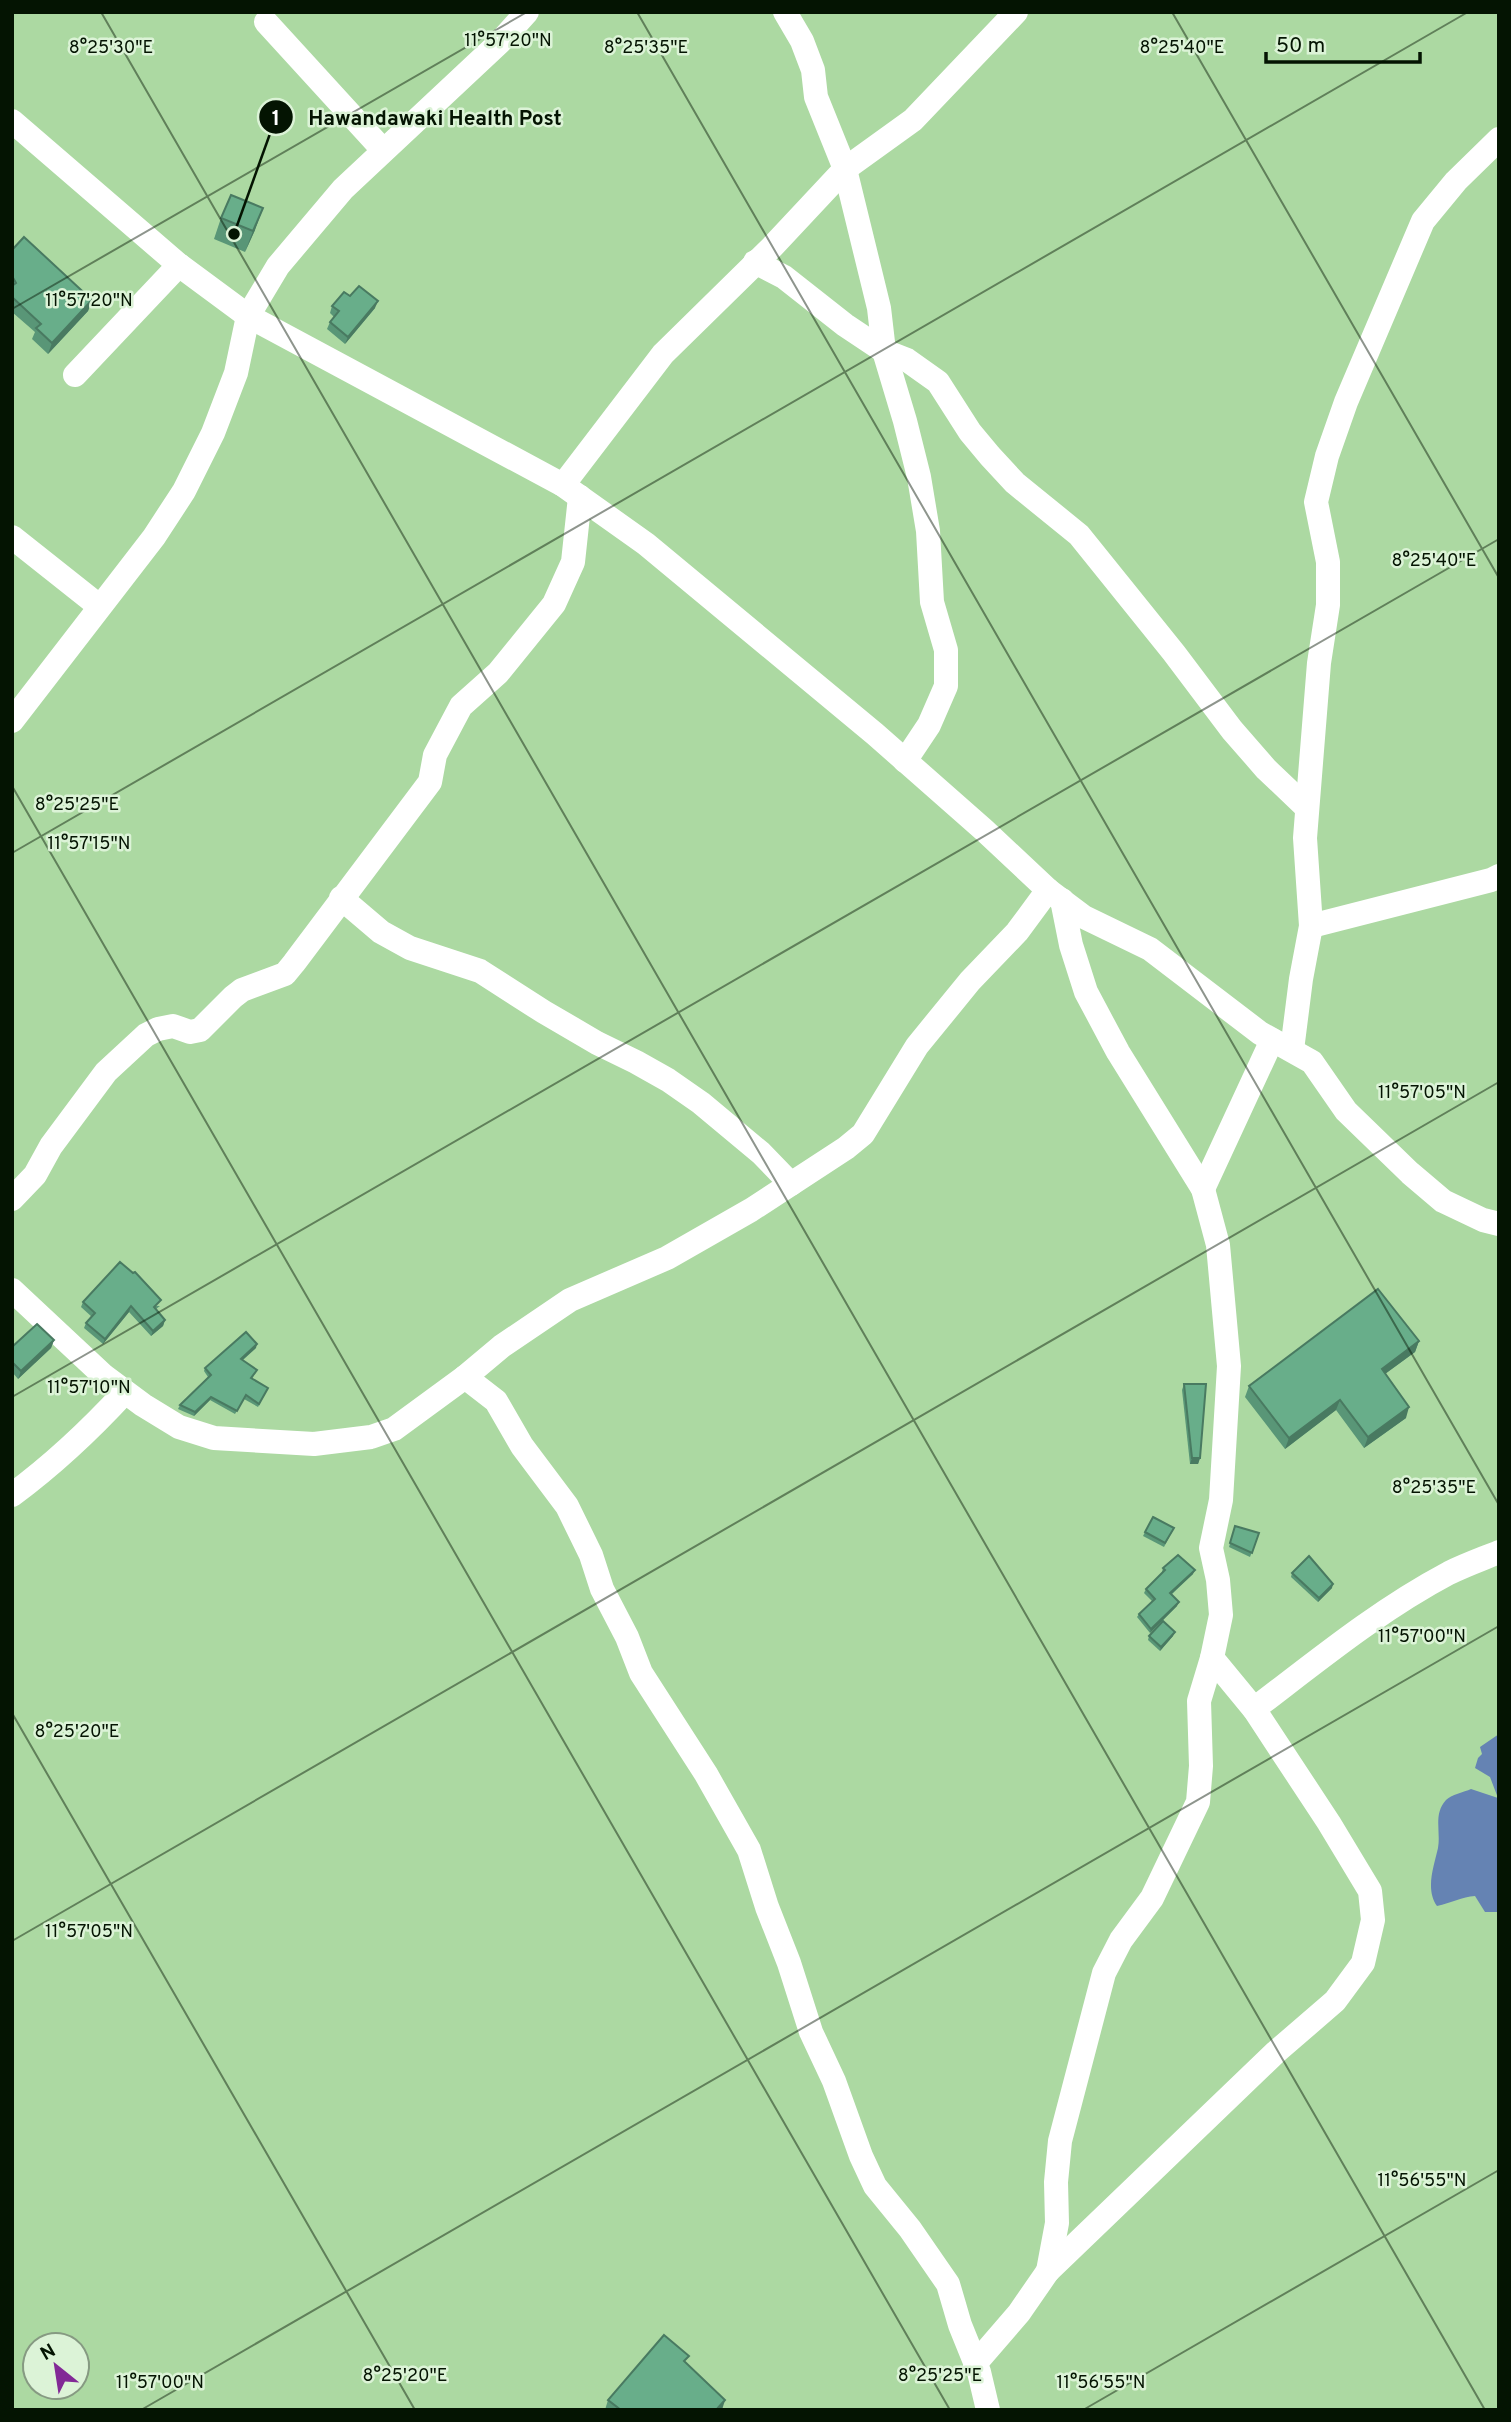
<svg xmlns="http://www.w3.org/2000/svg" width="1511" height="2422" viewBox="0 0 1511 2422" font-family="Overpass,sans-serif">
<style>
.water{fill:#6583b3}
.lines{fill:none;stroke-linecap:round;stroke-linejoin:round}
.minor{stroke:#fff;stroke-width:24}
.wall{fill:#599677}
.shaded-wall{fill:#497a61}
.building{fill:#68ae8a;stroke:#497a61;stroke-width:2}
.ticks{fill:none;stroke:#041402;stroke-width:2;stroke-opacity:0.45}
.ticks-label{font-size:18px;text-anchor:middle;fill:#041402;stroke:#dcf3d7;stroke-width:5;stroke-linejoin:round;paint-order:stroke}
.leader{fill:none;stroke:#041402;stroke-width:2.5}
.callout-dot{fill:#041402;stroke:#dcf3d7;stroke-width:2.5}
.mark-label{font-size:21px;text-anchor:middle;font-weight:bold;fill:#fff}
.callout-label{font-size:21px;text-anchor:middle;font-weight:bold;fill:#041402;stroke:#dcf3d7;stroke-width:5;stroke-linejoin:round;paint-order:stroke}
</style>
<rect width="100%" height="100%" fill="#acd9a2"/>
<path class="water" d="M1499,1734V1912H1485L1475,1896C1462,1897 1451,1903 1437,1906C1425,1889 1434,1866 1438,1848C1441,1832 1433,1814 1446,1800C1451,1795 1464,1792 1471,1789L1498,1798L1490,1777L1475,1768L1478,1758L1482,1754L1480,1747Z"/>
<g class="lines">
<g class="minor">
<polyline points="785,12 802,41 813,70 816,97 845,169 879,308 884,351 905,421 919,477 928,531 932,602 946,650 946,686 929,725 905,761"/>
<polyline points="266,22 383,150"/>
<polyline points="12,121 179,265 248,316 563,485 646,544 875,734 984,830 1048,890 1084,917 1150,949 1260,1033 1312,1062 1346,1111 1410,1173 1443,1201 1483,1220 1499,1224"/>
<polyline points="755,262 784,277 845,325 884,351 907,360 938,382 970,432 990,456 1015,483 1079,535 1174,653 1232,730 1266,769 1307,808"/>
<polyline points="75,375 179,265"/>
<polyline points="563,485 663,354 772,247 845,169 913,120 1016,12"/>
<polyline points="12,537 99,606"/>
<polyline points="12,721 154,537 184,491 213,433 236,373 248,316 278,266 343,189 500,42 527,12"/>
<polyline points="341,898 381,932 410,948 480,971 544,1012 597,1043 636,1062 668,1080 701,1103 761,1153 791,1184"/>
<polyline points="1311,926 1491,880 1499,876"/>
<polyline points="1292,1050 1301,979 1311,926 1305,838 1319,663 1328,605 1328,562 1316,502 1327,456 1346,402 1423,221 1456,181 1499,139"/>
<polyline points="1203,1189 1272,1040"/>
<polyline points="12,1199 35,1175 51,1146 106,1072 146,1035 158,1029 173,1026 190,1032 200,1030 233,997 242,990 285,974 294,963 430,782 435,755 461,706 498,673 554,604 573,562 580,497"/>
<polyline points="12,1290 104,1376 143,1405 179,1427 214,1438 314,1444 371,1437 394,1429 465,1377 502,1346 570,1300 667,1258 751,1210 846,1148 863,1134 917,1046 970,981 1017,932 1048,890"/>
<polyline points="465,1377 496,1401 522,1446 567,1506 591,1555 602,1589 627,1637 641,1673 706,1774 749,1850 767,1907 789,1963 811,2032 834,2081 861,2156 875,2186 910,2229 948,2284 960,2325 979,2372 988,2410"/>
<path d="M12,1495C54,1464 90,1430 125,1392"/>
<path d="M1254,1709C1317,1661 1379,1610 1449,1573C1465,1565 1482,1559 1499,1552"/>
<polyline points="1048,2271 1057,2223 1056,2182 1060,2141 1104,1973 1121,1940 1152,1898 1198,1802 1201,1766 1199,1701 1212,1658 1221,1615 1218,1580 1211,1548 1221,1500 1229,1366 1218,1245 1203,1189 1118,1052 1086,992 1071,945 1062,900"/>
<polyline points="975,2364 1019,2313 1048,2271 1276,2052 1335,2001 1363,1963 1373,1920 1370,1891 1329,1823 1254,1709 1212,1658"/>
</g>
</g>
<g class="wall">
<polygon points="221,218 255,230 245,252 214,239"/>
<polygon points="12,250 92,300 88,311 48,354 32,339 35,332 12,312"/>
<polygon points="350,296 375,308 345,344 327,329 330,322 334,317 330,313 332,306"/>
<polygon points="83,1302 160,1306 156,1309 165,1320 163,1326 151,1336 129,1312 103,1344 84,1328 86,1323 92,1317 81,1307"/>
<polygon points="54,1340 51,1348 18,1379 12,1372 12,1347"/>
<polygon points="1419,1341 1415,1352 1385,1374 1406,1418 1364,1448 1336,1410 1285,1449 1245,1397 1249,1386"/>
<polygon points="256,1348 243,1360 257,1370 252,1379 268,1388 258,1407 244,1399 235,1414 210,1400 194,1416 178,1409 180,1405 208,1377 204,1371 205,1368"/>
<polygon points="1184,1384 1200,1458 1198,1464 1190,1464 1182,1390"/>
<polygon points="1235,1526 1259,1533 1250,1557 1229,1547"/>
<polygon points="1174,1528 1164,1547 1143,1536 1145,1532"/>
<polygon points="1163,1568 1193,1574 1171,1595 1177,1606 1150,1633 1137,1617 1139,1614 1153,1602 1144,1593 1146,1589 1163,1573 1162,1572"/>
<polygon points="1292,1573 1332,1588 1318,1602 1291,1577"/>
<polygon points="1149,1636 1173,1636 1160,1651 1148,1640"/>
<polygon points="686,2363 722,2410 605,2410 608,2400"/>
</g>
<g class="shaded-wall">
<polygon points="263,208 255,230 245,252 253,231"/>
<polygon points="92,300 88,311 48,354 52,343"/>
<polygon points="378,301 375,308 345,344 348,337"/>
<polygon points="131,1306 129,1312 103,1344 105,1339"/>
<polygon points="165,1320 163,1326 151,1336 153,1331"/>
<polygon points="54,1340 51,1348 18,1379 21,1371"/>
<polygon points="1419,1341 1415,1352 1378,1379 1382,1369"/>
<polygon points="257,1344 256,1348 240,1362 241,1359"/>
<polygon points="211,1397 210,1400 194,1416 195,1412"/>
<polygon points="1340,1400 1336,1410 1285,1449 1289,1438"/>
<polygon points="1409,1407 1406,1418 1364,1448 1368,1437"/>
<polygon points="1192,1458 1200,1458 1198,1464 1190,1464"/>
<polygon points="1195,1570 1193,1574 1168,1597 1170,1593"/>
<polygon points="1333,1584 1332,1588 1318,1602 1319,1598"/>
<polygon points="1179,1602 1177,1606 1150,1633 1151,1629"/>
<polygon points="1175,1632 1173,1636 1160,1651 1161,1647"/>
<polygon points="725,2400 722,2410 716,2410"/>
</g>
<g class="building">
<polygon points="231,195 263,208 253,231 221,218"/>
<polygon points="24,237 92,300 52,343 36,328 41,324 12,297 12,286 16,283 12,276 12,250"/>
<polygon points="359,286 378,301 348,337 330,322 339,311 332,306 344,292 350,296"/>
<polygon points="120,1262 133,1273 135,1272 161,1300 154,1307 165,1320 153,1331 131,1306 105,1339 86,1323 95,1313 83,1302"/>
<polygon points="1378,1289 1419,1341 1382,1369 1409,1407 1368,1437 1340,1400 1289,1438 1249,1386"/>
<polygon points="37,1324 54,1340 21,1371 12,1362 12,1347"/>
<polygon points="246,1332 257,1344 241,1359 257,1370 251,1378 268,1388 259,1404 246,1395 237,1411 211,1397 195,1412 180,1405 211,1375 205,1368"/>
<polygon points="1184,1384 1206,1384 1200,1458 1192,1458"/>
<polygon points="1153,1517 1174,1528 1165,1543 1145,1532"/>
<polygon points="1235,1526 1259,1533 1252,1553 1230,1543"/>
<polygon points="1178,1555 1195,1570 1170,1593 1179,1602 1151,1629 1139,1614 1155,1599 1146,1589 1165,1570 1163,1568"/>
<polygon points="1309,1556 1333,1584 1319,1598 1292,1573"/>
<polygon points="1163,1621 1175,1632 1161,1647 1149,1636"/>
<polygon points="664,2335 689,2356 684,2361 725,2400 716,2410 621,2410 608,2400"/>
</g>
<path class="ticks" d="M101,12L1485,2410M637,12L1499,1505M1172,12L1499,578M12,309L527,12M12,786L950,2410M12,853L1468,12M12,1397L1499,539M12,1713L415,2410M12,1941L1499,1082M141,2410L1499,1626M1083,2410L1499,2170"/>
<g class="ticks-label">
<text x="508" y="46">11°57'20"N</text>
<text x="111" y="53">8°25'30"E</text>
<text x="646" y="53">8°25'35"E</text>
<text x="1182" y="53">8°25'40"E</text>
<text x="89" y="306">11°57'20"N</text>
<text x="1434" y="566">8°25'40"E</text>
<text x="77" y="810">8°25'25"E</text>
<text x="89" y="849">11°57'15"N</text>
<text x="1422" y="1098">11°57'05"N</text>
<text x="89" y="1393">11°57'10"N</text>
<text x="1434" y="1493">8°25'35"E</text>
<text x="1422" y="1642">11°57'00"N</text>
<text x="77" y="1737">8°25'20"E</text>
<text x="89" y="1937">11°57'05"N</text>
<text x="1422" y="2186">11°56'55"N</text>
<text x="405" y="2381">8°25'20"E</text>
<text x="940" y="2381">8°25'25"E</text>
<text x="160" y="2388">11°57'00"N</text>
<text x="1101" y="2388">11°56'55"N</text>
</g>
<path class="leader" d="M234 234L276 117"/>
<g class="callout-dot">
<circle cx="234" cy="234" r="7"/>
<circle cx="276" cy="117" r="18"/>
</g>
<g class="mark-label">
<text x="276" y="125">1</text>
</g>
<g class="callout-label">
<text x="435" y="125">Hawandawaki Health Post</text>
</g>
<rect width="1511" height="2422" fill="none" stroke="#041402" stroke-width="28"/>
<g transform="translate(56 2366) rotate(330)"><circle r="33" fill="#dcf3d7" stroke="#869a82" stroke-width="2"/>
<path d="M0-5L12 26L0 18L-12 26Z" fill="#822996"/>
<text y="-10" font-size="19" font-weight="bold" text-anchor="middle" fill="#041402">N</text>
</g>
<path d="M1266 52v10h154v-10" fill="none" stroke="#041402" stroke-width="3.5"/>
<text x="1276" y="52" font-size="21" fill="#041402" stroke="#dcf3d7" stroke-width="5" paint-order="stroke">50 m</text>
</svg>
